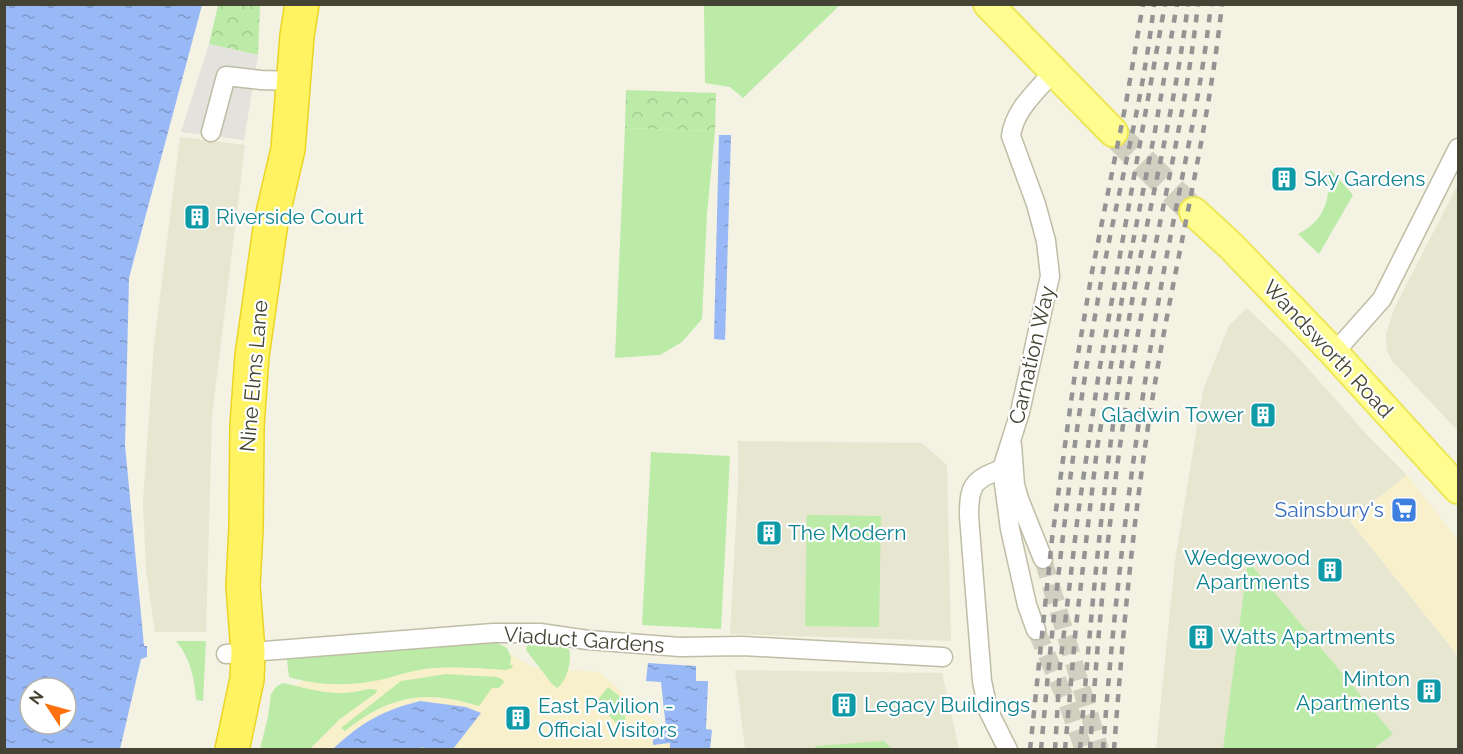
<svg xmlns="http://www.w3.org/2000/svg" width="1463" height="754" viewBox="0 0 1463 754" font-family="Raleway,sans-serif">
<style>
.residential{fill:#e7e6d0}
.commercial{fill:#f8f0cb}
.green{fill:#bbeba7}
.forest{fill:url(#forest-crowns)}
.parking{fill:#e3e2dc}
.water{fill:url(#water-ripples);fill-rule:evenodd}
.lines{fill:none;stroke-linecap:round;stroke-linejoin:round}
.street-tunnel{stroke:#d0cfc0;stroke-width:18;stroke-dasharray:18 9;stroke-linecap:butt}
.primary-tunnel{stroke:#d0cfc0;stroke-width:28;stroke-dasharray:28 14;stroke-linecap:butt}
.street-casing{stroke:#bfbda5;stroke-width:21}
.primary-casing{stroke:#ede756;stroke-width:32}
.highway-casing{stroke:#ead525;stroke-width:36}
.street{stroke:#fff;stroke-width:18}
.primary{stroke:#fffc90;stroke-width:28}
.highway{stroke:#fff362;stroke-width:33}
.rail{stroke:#949494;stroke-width:4.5;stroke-dasharray:8 8;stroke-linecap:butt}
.labels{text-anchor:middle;stroke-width:4.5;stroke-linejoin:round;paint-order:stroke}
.culture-label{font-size:21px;fill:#0d838f;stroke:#fff;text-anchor:start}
.street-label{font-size:21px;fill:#454333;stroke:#fff}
.shop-label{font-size:21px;fill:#366cbe;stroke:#fff;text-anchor:end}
</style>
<defs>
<pattern id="forest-crowns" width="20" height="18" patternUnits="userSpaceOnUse" patternTransform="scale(1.5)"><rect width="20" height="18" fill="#bbeba7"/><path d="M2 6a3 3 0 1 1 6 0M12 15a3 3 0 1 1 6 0" fill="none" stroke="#a2cb90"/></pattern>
<pattern id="water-ripples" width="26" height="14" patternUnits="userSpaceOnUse" patternTransform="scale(1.5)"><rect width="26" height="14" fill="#99b8f6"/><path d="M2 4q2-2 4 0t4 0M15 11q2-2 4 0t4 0" fill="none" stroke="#7f97c8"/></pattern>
</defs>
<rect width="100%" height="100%" fill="#f3f2e3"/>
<g class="residential">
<polygon points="180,137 245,145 212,416 206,632 155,632 146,570 143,502 154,345"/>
<polygon points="1458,184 1458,431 1393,362 1387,351 1386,335 1393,311"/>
<polygon points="1247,308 1296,355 1368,436 1407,475 1350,521 1458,656 1458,749 1156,750 1175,561 1203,390 1229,325"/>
<polygon points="738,441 922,443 947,465 951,641 730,634 738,485"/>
<polygon points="735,670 942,673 959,749 745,749"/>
</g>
<g class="commercial">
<polygon points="1407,475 1458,540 1458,656 1350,521"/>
<polygon points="502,649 534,668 599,672 681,744 683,750 275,750 291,689 328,662"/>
</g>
<g class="green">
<polygon points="704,5 704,4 840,5 743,98 730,87 705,83"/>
<polygon points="625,128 715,131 707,214 702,319 682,342 660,355 615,358"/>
<path d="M1331,170L1353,195L1319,254L1298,234C1321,223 1332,201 1327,176Z"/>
<polygon points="651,452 730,456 721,629 642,625"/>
<polygon points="807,515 881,516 879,627 805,626"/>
<polygon points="1248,561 1393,734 1373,749 1223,749"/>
<path d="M533,640L569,649C572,661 567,681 557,688L552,684L526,650L527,645Z"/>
<path d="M176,641H206L203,701L196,700C195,680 190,657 176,641Z"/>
<path d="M497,643L507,648L511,657L510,665H513L512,668L505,670C481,668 449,666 425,669C410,671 395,676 380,680C350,686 321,686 292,678L289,677L287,660L301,657Z"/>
<path d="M447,674L496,677L502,679L504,682L499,688H492L479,706C425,689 390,695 345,731L341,728L401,681Z"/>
<path d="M283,683C307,688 329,696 354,692C362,691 370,687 377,690L376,693L340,719L310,749H260L268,717L271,694L277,686Z"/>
<polygon points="608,687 623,699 626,727 623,730 596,702"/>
<polygon points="884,741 892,749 816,750 815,746"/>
</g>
<g class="forest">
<polygon points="218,5 260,5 258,55 209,44"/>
<polygon points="626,90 716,93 715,131 625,128"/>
</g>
<polygon class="parking" points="209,44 258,55 244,140 181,132"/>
<g class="water">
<path d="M4,5H202L129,278L125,445L144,646H147V657L141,659L120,749H5ZM30,688H66V724H30Z"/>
<polygon points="719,135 731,135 725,340 714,339"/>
<polygon points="648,663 696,666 696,681 708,681 706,729 712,730 710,749 670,749 670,743 653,745 653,728 666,728 661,682 646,681"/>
<path d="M420,701L466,707L481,713L453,749H426L422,747L420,750L333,749C362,722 381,711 420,701Z"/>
</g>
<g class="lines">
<g class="street-tunnel">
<polyline points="1043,559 1100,750"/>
<polyline points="1036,630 1067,702 1084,750"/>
</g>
<polyline class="primary-tunnel" points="1113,132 1194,212"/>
<defs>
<g id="street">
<polyline points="211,132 226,76 261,80 293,81"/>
<polyline points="1334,353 1382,299 1458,148"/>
<polyline points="1012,445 1015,485 1019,499 1043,559"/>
<path d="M1002,469C972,480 969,486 969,516L982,681L988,710L1008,750"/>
<path d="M1036,630L1027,605L1010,529L1002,469L1020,412L1050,276L1046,241L1036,204L1011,136C1014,110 1037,91 1053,72"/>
<polyline points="226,654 493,633 540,633 588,640 680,647 743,646 943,657"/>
</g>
<g id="primary">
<polyline points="988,4 1113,132"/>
<polyline points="1194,212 1231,246 1334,353 1458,489"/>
</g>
<polyline id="highway" points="232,750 247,679 248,652 243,586 246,528 247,426 252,356 271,222 288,149 297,36 302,4"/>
</defs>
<use href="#street" class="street-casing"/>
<use href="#primary" class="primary-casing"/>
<use href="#highway" class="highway-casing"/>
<use href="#street" class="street"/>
<use href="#primary" class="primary"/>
<use href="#highway" class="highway"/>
<g class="rail">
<polyline points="1030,750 1052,539 1076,366 1092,272 1126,103 1143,4"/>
<path d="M1041,750C1055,591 1073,433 1102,277C1119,186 1144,96 1154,4"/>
<polyline points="1055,750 1060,666 1078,514 1099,372 1165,4"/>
<polyline points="1065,750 1076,626 1097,449 1124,287 1155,131 1177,4"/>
<path d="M1080,750C1092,596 1107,442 1134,290C1152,195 1176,101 1188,4"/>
<path d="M1090,750C1098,626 1110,502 1130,380C1150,254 1184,131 1198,4"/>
<path d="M1103,750C1114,600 1132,452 1158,304C1175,204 1200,105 1211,4"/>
<path d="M1114,750C1123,629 1134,509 1154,389C1175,261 1208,134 1222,4"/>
</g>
</g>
<defs>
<symbol id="building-square" viewBox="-11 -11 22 22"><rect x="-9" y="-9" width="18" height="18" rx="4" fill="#0f9aa8" stroke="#fff"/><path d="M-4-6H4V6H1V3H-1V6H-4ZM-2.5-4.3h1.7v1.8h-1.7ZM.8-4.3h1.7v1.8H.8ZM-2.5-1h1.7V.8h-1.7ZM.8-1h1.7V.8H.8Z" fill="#fff"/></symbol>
<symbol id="supermarket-square" viewBox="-11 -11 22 22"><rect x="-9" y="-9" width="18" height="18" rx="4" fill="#3f7fe0" stroke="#fff"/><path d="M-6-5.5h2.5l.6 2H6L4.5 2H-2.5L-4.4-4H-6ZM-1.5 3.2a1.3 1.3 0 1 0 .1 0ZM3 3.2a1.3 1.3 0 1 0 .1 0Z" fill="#fff"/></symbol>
</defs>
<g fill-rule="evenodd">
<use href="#building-square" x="1269" y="164" width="30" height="30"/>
<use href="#building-square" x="182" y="202" width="30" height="30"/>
<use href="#building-square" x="1248" y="400" width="30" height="30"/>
<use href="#supermarket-square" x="1389" y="495" width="30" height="30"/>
<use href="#building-square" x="754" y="518" width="30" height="30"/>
<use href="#building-square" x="1315" y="555" width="30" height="30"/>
<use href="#building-square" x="1186" y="622" width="30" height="30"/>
<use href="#building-square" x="1414" y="676" width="30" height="30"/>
<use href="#building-square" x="829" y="690" width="30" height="30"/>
<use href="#building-square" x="503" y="703" width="30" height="30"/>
</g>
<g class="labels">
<g class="culture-label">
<text x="1304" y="186">Sky Gardens</text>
<text x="216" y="224">Riverside Court</text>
<text x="1244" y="422" text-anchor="end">Gladwin Tower</text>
<text x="788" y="540">The Modern</text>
<text x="1310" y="565" text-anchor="end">Wedgewood<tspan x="1310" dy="24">Apartments</tspan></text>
<text x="1220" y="644">Watts Apartments</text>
<text x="1410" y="686" text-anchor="end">Minton<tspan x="1410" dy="24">Apartments</tspan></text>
<text x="864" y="712">Legacy Buildings</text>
<text x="538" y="713">East Pavilion -<tspan x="538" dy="24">Official Visitors</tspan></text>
</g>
<g class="street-label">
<text transform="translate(1328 349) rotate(47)" y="7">Wandsworth Road</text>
<text transform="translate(1032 355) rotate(-77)" y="7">Carnation Way</text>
<text transform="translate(254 376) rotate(-85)" y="7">Nine Elms Lane</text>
<text transform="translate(584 640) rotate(4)" y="7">Viaduct Gardens</text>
</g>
<g class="shop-label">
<text x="1384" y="517">Sainsbury's</text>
</g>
</g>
<rect width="1463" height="754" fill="none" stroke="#454333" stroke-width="12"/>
<g transform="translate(48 706) rotate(306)"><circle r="28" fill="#ffffff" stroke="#b5b4ad" stroke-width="1.5"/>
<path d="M0-4.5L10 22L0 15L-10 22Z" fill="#ff700e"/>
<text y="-9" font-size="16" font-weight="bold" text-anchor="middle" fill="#454333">N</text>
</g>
</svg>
